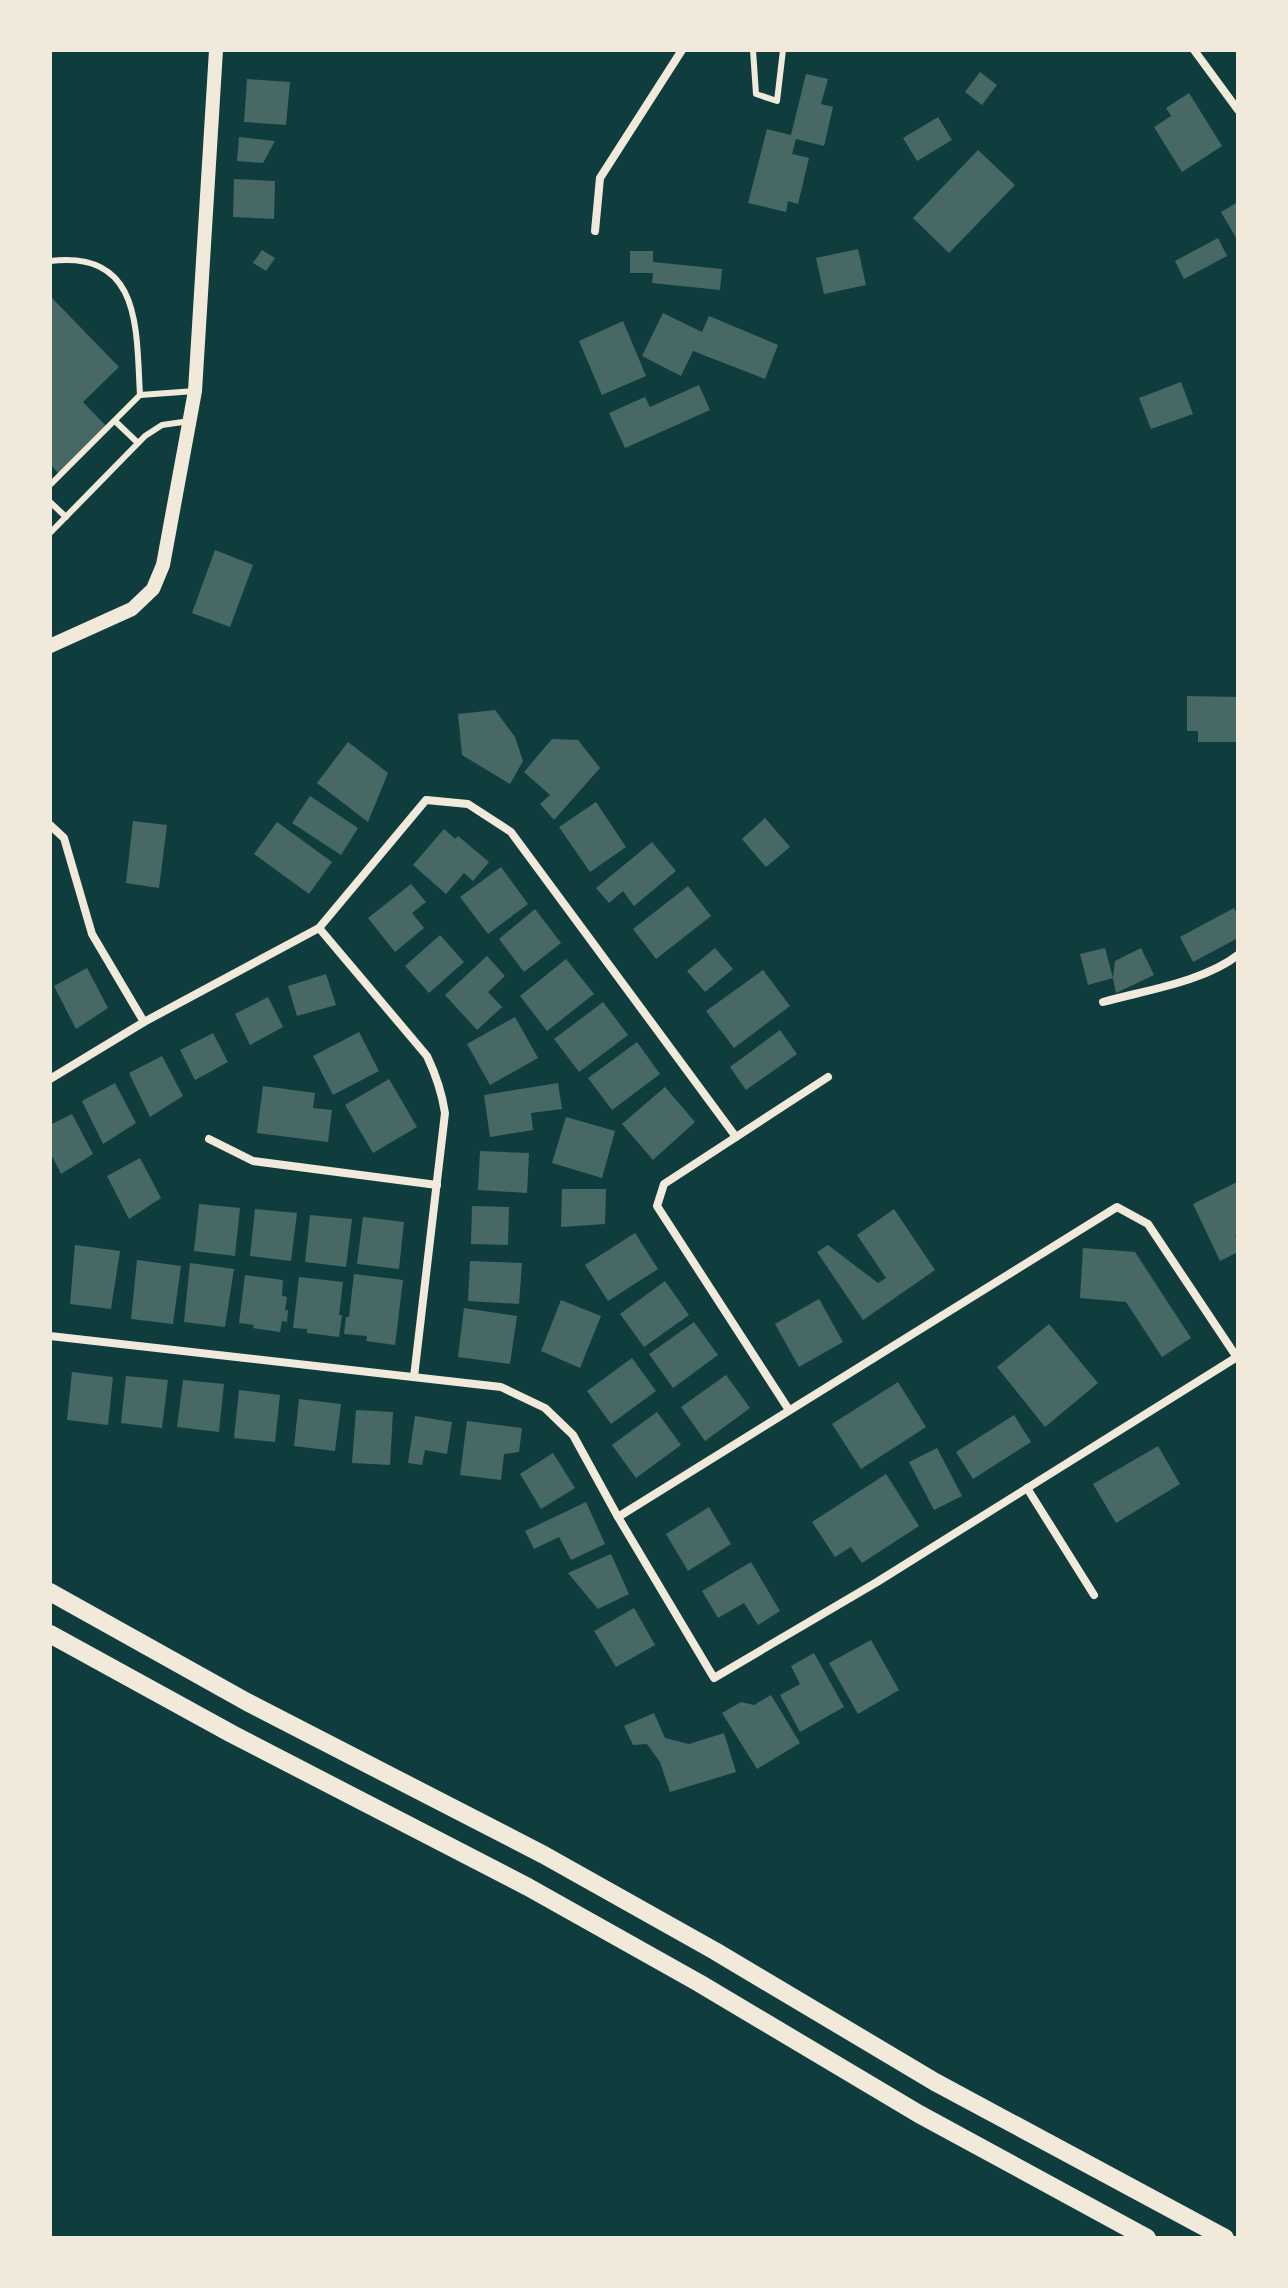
<svg xmlns="http://www.w3.org/2000/svg" width="1288" height="2288" viewBox="0 0 1288 2288" font-family="Inter,sans-serif">
<style>
.building{fill:#486865}
.lines{fill:none;stroke-linecap:round;stroke-linejoin:round}
.service{stroke:#f1e9da;stroke-width:6}
.minor{stroke:#f1e9da;stroke-width:8}
.tertiary{stroke:#f1e9da;stroke-width:14}
.primary{stroke:#f1e9da;stroke-width:18}
</style>
<rect width="100%" height="100%" fill="#0f3d3e"/>
<g class="building">
<polygon points="980,72 997,85 982,105 965,92"/>
<polygon points="806,74 828,79 821,104 833,107 824,146 796,139 792,154 809,158 798,204 788,201 786,212 748,203 767,129 791,135"/>
<polygon points="247,79 290,82 286,125 244,122"/>
<polygon points="1189,93 1222,146 1182,172 1154,127 1171,116 1166,108"/>
<polygon points="938,117 952,140 917,161 903,138"/>
<polygon points="239,137 275,141 263,163 237,161"/>
<polygon points="978,150 1015,185 949,253 913,218"/>
<polygon points="234,179 275,181 274,219 233,217"/>
<polygon points="1238,202 1238,241 1221,212"/>
<polygon points="1218,238 1227,256 1184,279 1175,261"/>
<polygon points="858,249 866,285 824,294 816,258"/>
<polygon points="262,250 275,258 266,271 253,263"/>
<polygon points="630,251 653,251 653,262 722,269 720,290 652,283 653,273 630,273"/>
<polygon points="50,296 119,367 83,402 108,428 59,474 50,464"/>
<polygon points="663,313 702,332 709,316 778,345 765,379 693,351 681,376 642,356"/>
<polygon points="623,321 646,376 602,395 579,341"/>
<polygon points="1181,382 1193,414 1151,429 1139,398"/>
<polygon points="699,385 710,410 625,448 609,413 645,397 650,407"/>
<polygon points="215,550 253,565 230,627 192,613"/>
<polygon points="1187,696 1238,697 1238,742 1198,742 1198,731 1187,731"/>
<polygon points="495,710 515,737 523,761 510,784 462,755 458,714"/>
<polygon points="552,739 578,740 600,768 554,820 540,804 550,795 524,772"/>
<polygon points="348,742 388,773 368,822 317,783"/>
<polygon points="310,796 358,828 341,855 292,823"/>
<polygon points="596,802 626,847 590,872 559,827"/>
<polygon points="765,818 790,847 766,867 742,839"/>
<polygon points="133,821 167,825 159,888 126,883"/>
<polygon points="277,822 332,862 309,894 254,854"/>
<polygon points="444,829 455,839 458,836 489,862 473,881 464,873 446,894 413,865"/>
<polygon points="652,842 676,871 634,906 623,891 609,903 596,888"/>
<polygon points="501,867 528,904 488,934 460,897"/>
<polygon points="411,884 426,902 412,913 424,928 395,952 368,918"/>
<polygon points="688,886 711,916 656,959 633,929"/>
<polygon points="1234,908 1238,915 1238,938 1193,962 1180,937"/>
<polygon points="535,909 561,943 524,972 499,939"/>
<polygon points="440,935 464,962 429,993 405,966"/>
<polygon points="715,948 733,969 705,992 687,971"/>
<polygon points="1105,948 1113,978 1088,985 1080,954"/>
<polygon points="1141,948 1154,975 1116,993 1113,978 1115,961"/>
<polygon points="487,956 505,976 488,992 502,1007 477,1030 445,995"/>
<polygon points="566,959 594,994 547,1031 520,996"/>
<polygon points="87,968 108,1008 76,1029 54,986"/>
<polygon points="763,970 790,1006 734,1048 706,1011"/>
<polygon points="326,974 336,1005 297,1016 288,986"/>
<polygon points="268,997 283,1027 250,1045 235,1014"/>
<polygon points="603,1002 628,1035 579,1072 554,1039"/>
<polygon points="515,1017 538,1058 490,1085 467,1044"/>
<polygon points="780,1030 797,1054 746,1090 730,1067"/>
<polygon points="359,1032 379,1071 333,1095 313,1056"/>
<polygon points="213,1033 228,1062 195,1080 180,1050"/>
<polygon points="637,1042 660,1074 612,1110 588,1078"/>
<polygon points="162,1056 183,1096 150,1117 129,1073"/>
<polygon points="389,1079 417,1127 373,1153 345,1105"/>
<polygon points="115,1083 136,1123 103,1144 82,1101"/>
<polygon points="558,1083 562,1109 531,1113 533,1130 490,1137 484,1095"/>
<polygon points="263,1086 315,1093 313,1108 332,1110 328,1142 257,1133"/>
<polygon points="665,1087 695,1122 653,1160 622,1124"/>
<polygon points="72,1114 93,1154 61,1174 50,1152 50,1125"/>
<polygon points="566,1117 615,1131 602,1178 552,1163"/>
<polygon points="480,1151 529,1153 527,1193 478,1190"/>
<polygon points="140,1158 161,1198 129,1219 107,1176"/>
<polygon points="1237,1182 1238,1235 1235,1236 1238,1243 1238,1252 1220,1261 1193,1204"/>
<polygon points="562,1189 606,1189 605,1224 561,1227"/>
<polygon points="199,1204 240,1208 235,1256 194,1251"/>
<polygon points="472,1206 509,1207 508,1245 471,1244"/>
<polygon points="255,1209 297,1213 291,1261 250,1256"/>
<polygon points="894,1209 935,1270 863,1320 817,1252 828,1245 878,1283 886,1278 857,1235"/>
<polygon points="310,1215 352,1219 346,1267 305,1262"/>
<polygon points="363,1217 404,1222 399,1269 357,1264"/>
<polygon points="635,1233 658,1269 608,1301 585,1265"/>
<polygon points="75,1245 120,1251 111,1309 70,1304"/>
<polygon points="1083,1248 1135,1252 1191,1338 1162,1357 1126,1302 1080,1298"/>
<polygon points="137,1260 181,1266 173,1324 131,1319"/>
<polygon points="470,1261 522,1263 519,1304 468,1301"/>
<polygon points="190,1263 234,1269 225,1327 184,1322"/>
<polygon points="354,1274 403,1280 395,1345 366,1341 367,1336 344,1334 346,1317 349,1317"/>
<polygon points="245,1275 283,1280 282,1296 287,1297 285,1310 288,1310 287,1322 282,1321 280,1332 253,1328 254,1325 239,1323"/>
<polygon points="299,1277 343,1282 339,1315 342,1315 339,1337 307,1333 307,1329 293,1328"/>
<polygon points="665,1281 689,1315 644,1347 620,1314"/>
<polygon points="819,1299 843,1342 799,1367 775,1324"/>
<polygon points="561,1300 601,1316 580,1368 541,1351"/>
<polygon points="464,1308 517,1316 510,1364 458,1357"/>
<polygon points="694,1322 718,1355 673,1388 649,1354"/>
<polygon points="1049,1324 1098,1383 1045,1427 997,1367"/>
<polygon points="632,1358 656,1391 611,1424 587,1391"/>
<polygon points="72,1372 113,1377 108,1425 67,1420"/>
<polygon points="726,1375 750,1408 705,1441 681,1407"/>
<polygon points="126,1376 168,1380 162,1428 121,1423"/>
<polygon points="183,1380 224,1384 219,1432 177,1427"/>
<polygon points="898,1382 926,1427 861,1469 832,1424"/>
<polygon points="239,1390 280,1395 275,1442 234,1438"/>
<polygon points="299,1399 341,1404 335,1451 294,1446"/>
<polygon points="356,1410 393,1412 390,1465 352,1463"/>
<polygon points="657,1412 681,1445 636,1478 612,1445"/>
<polygon points="1014,1415 1031,1442 973,1479 956,1452"/>
<polygon points="415,1416 452,1422 447,1454 425,1450 422,1465 408,1463"/>
<polygon points="467,1421 522,1428 519,1452 504,1454 501,1480 460,1475"/>
<polygon points="1158,1446 1180,1484 1116,1523 1093,1484"/>
<polygon points="937,1448 962,1496 934,1510 909,1462"/>
<polygon points="553,1453 575,1488 541,1509 520,1474"/>
<polygon points="886,1474 919,1526 862,1563 851,1547 835,1557 812,1522"/>
<polygon points="586,1502 605,1544 571,1560 559,1537 534,1549 525,1531"/>
<polygon points="709,1507 731,1544 688,1571 666,1534"/>
<polygon points="611,1554 629,1594 598,1609 568,1573"/>
<polygon points="751,1562 780,1611 758,1625 744,1603 718,1618 702,1591"/>
<polygon points="634,1608 655,1645 616,1667 594,1631"/>
<polygon points="871,1640 899,1690 858,1714 829,1663"/>
<polygon points="814,1653 844,1707 800,1732 780,1695 800,1684 791,1666"/>
<polygon points="771,1695 800,1743 757,1769 722,1713 741,1702 754,1705"/>
<polygon points="654,1713 665,1738 689,1744 724,1733 736,1772 670,1792 660,1762 647,1744 633,1745 624,1726"/>
</g>
<g class="lines">
<g class="service">
<polyline points="753,50 756,94 777,101 783,50"/>
<path d="M50,261C142,250 136,329 140,395"/>
<polyline points="115,421 138,443"/>
<polyline points="50,485 140,395 195,391"/>
<polyline points="50,502 66,517"/>
<polyline points="50,533 145,436 162,425 190,421"/>
</g>
<g class="minor">
<polyline points="1194,50 1238,110"/>
<polyline points="595,231 600,178 682,50"/>
<polyline points="50,825 64,838 92,934 144,1022"/>
<path d="M319,928L427,1056C436,1075 442,1093 445,1113L414,1377"/>
<path d="M1103,1002C1146,990 1203,982 1238,955"/>
<polyline points="50,1079 144,1022 319,928 426,800 468,804 511,832 736,1137"/>
<polyline points="209,1139 253,1161 437,1185"/>
<polyline points="50,1336 501,1387 545,1408 573,1435 618,1517 714,1678 877,1582 1237,1357"/>
<polyline points="789,1410 657,1206 664,1184 828,1077"/>
<polyline points="1027,1488 1094,1595"/>
<polyline points="618,1517 1117,1207 1148,1224 1238,1359"/>
</g>
<polyline class="tertiary" points="50,646 132,609 153,589 163,565 195,391 216,50"/>
<g class="primary">
<polyline points="50,1592 247,1702 544,1855 715,1951 935,2082 1225,2238"/>
<polyline points="50,1634 232,1734 528,1887 699,1983 919,2114 1147,2238"/>
</g>
</g>
<rect width="1288" height="2288" fill="none" stroke="#f1e9da" stroke-width="104"/>
</svg>
